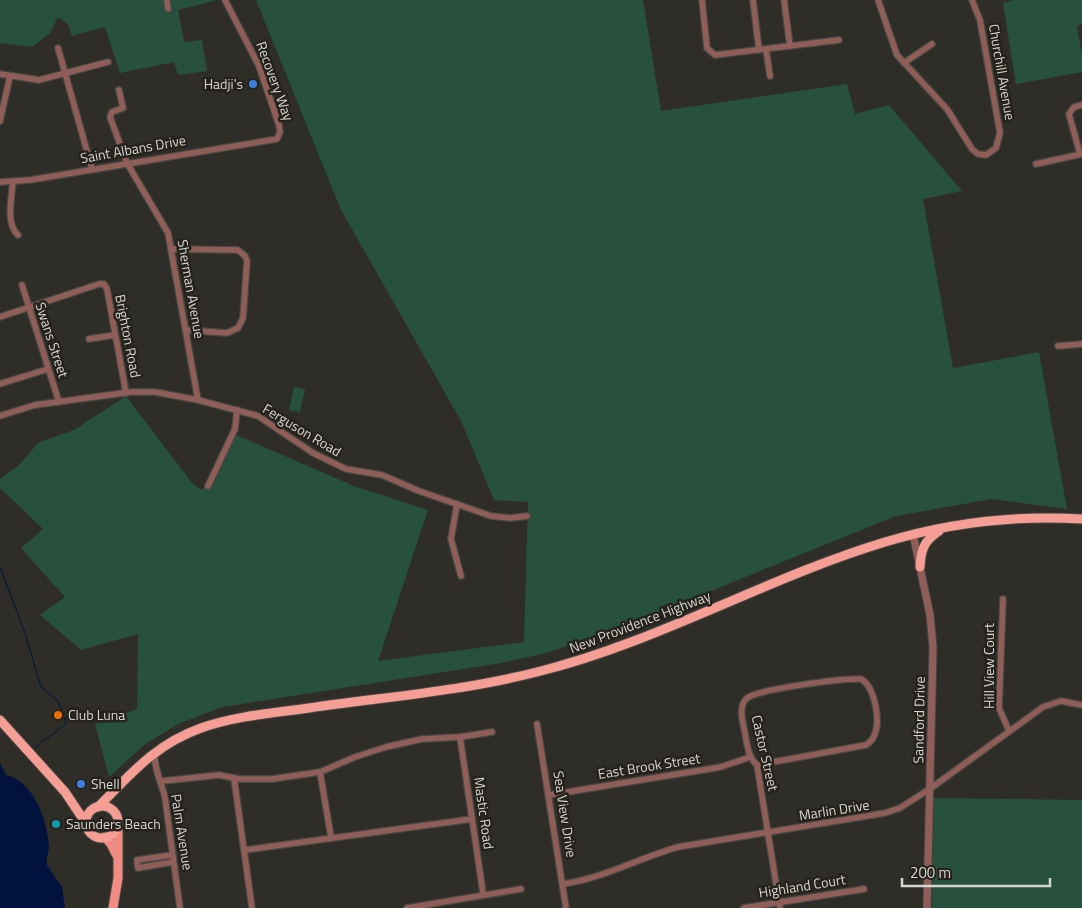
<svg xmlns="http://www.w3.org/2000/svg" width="1082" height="908" viewBox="0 0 1082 908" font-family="'Titillium Web',sans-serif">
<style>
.green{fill:#28513d}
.water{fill:#01133d}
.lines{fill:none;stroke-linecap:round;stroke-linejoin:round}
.stream{stroke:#01133d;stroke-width:1}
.minor-casing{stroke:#4a4842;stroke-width:8}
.tertiary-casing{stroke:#4a4842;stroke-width:9}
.primary-casing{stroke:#4a4842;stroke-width:11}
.trunk-casing{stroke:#4a4842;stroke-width:11}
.minor{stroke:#8f5e59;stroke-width:5.5}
.tertiary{stroke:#8f5e59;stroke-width:7}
.primary{stroke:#f08c83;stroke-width:9}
.trunk{stroke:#f49e96;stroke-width:9}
.shop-dot{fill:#3f7fe0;stroke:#26231d;stroke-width:2}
.food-dot{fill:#e8710a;stroke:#26231d;stroke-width:2}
.culture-dot{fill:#0f9aa8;stroke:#26231d;stroke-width:2}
.labels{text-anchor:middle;stroke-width:5;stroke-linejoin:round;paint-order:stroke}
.street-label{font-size:14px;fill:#d7d5d1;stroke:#26231d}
.poi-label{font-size:14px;fill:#d7d5d1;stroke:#26231d;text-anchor:start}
</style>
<rect width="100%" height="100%" fill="#2f2d27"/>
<g class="green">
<polygon points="0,0 217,0 178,10 184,42 202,40 207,71 178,75 174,62 120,73 105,27 72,36 68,24 58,17 50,33 32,47 0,43"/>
<polygon points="256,0 643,0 661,111 847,84 855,114 889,105 962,191 923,199 953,368 1039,352 1067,509 992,499 896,516 622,627 543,654 495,664 222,707 178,724 144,745 109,777 95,724 137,709 138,634 81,650 40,615 65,597 21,548 43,529 0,488 0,479 19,465 39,442 74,430 126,396 192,483 201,490 208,484 234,434 354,486 428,510 378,661 524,642 528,502 494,500 461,421 341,210"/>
<polygon points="1014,0 1082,0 1082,24 1077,26 1082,55 1082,72 1016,84 1003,3"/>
<polygon points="294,387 305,389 300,412 289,410"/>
<polygon points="934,798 1082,800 1082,908 932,908"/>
</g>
<path class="water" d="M0,763L6,775C34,781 47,820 49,846C49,852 46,859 47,865L62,887L65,908H0Z"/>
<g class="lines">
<path class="stream" d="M0,567L25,633L41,687L58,701L66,722C65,727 42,740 35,748"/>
<defs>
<g id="minor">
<polyline points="167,0 168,9"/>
<polyline points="702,0 707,48 715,55 839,40"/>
<polyline points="753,0 759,50"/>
<polyline points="784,0 790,46"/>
<polyline points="878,0 897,55 947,109 972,149 978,154 986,155 996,148 1000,133 980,20 972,0"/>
<polyline points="58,48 92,169"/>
<polyline points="766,49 770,76"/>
<polyline points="904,63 932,44"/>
<polyline points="0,74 39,80 108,62"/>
<polyline points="119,90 123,108 112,112 110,117 127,163 168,233 198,400"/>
<polyline points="0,121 10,76"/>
<polyline points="1080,154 1069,114 1074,107 1082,105"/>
<polyline points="1036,164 1082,154"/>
<path d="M13,181C12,197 5,223 18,235"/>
<polyline points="0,182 30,180 277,139 280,132 279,125 259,66 225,0"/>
<polyline points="171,249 238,250 245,256 247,261 243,318 238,328 227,333 186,330"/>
<polyline points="22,285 59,402"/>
<polyline points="0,317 99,284 104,284 107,289 126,393"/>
<polyline points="89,339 115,335"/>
<polyline points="1058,346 1082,344"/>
<polyline points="0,384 48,369"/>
<polyline points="0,416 35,405 131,392 155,392 198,400 258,416 313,453 346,469 382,475 419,491 491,516 511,518 527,516"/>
<polyline points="208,486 235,429 237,410"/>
<polyline points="457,504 451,539 461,576"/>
<polyline points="1003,599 999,708 1009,731"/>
<polyline points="537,724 566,908"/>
<polyline points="460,737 483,893"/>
<path d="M155,753C153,766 162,784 165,798L180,908"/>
<path d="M757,765L866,745C869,743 873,740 874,736C881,721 875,687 861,679C844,678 756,689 746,699C738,707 743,723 745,733C747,744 748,757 757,765L780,908"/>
<polyline points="320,772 331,837"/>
<polyline points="234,778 252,908"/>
<polyline points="162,781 219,775 239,779 272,779 320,772 355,757 386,747 422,739 460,737 492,732"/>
<polyline points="549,795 721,767 750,757"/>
<polyline points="245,850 472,819"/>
<polyline points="172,855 137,860 138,868 173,862"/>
<path d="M563,884C604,878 639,858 678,847L885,813L900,808L931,788L1043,707L1061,701L1082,705"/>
<polyline points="407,908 521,889"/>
<polyline points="744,908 864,889"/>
</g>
<polyline id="tertiary" points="913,534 930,615 933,647 927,908"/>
<g id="primary">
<polyline points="105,837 111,844 116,854"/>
<polyline points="113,908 118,878 118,825"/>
</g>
<g id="trunk">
<path d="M920,567C921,549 924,541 939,531"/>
<polyline points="0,720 65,792 87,825"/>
<circle cx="102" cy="822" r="16"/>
<path d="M98,807C131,774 154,745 201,728C235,716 273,713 309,708C385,697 462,691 537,672C658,642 766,578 885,542C948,523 1017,515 1082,519"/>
</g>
</defs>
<use href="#minor" class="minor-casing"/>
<use href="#tertiary" class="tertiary-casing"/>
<use href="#primary" class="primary-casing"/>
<use href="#trunk" class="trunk-casing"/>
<use href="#minor" class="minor"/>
<use href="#tertiary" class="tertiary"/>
<use href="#primary" class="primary"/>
<use href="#trunk" class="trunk"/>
</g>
<g class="shop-dot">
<circle cx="253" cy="84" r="5"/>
<circle cx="81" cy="784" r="5"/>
</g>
<circle class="food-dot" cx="58" cy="715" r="5"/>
<circle class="culture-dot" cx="56" cy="824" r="5"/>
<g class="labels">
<g class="street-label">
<text transform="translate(1002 72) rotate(80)" y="5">Churchill Avenue</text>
<text transform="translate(275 81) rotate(70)" y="5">Recovery Way</text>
<text transform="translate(133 149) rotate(-10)" y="5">Saint Albans Drive</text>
<text transform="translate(191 289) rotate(80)" y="5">Sherman Avenue</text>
<text transform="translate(128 336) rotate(79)" y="5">Brighton Road</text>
<text transform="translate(52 340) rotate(72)" y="5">Swans Street</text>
<text transform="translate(302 430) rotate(31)" y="5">Ferguson Road</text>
<text transform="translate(640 622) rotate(-21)" y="5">New Providence Highway</text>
<text transform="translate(989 666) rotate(-90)" y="5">Hill View Court</text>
<text transform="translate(919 720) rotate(-89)" y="5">Sandford Drive</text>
<text transform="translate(765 753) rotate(77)" y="5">Castor Street</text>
<text transform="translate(649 766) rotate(-9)" y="5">East Brook Street</text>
<text transform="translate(834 810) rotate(-9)" y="5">Marlin Drive</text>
<text transform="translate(484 813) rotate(82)" y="5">Mastic Road</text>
<text transform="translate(565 814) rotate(81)" y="5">Sea View Drive</text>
<text transform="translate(182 832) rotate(81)" y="5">Palm Avenue</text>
<text transform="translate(802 886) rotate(-9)" y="5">Highland Court</text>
</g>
<g class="poi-label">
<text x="243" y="89" text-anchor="end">Hadji's</text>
<text x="68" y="720">Club Luna</text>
<text x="91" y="789">Shell</text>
<text x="66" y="829">Saunders Beach</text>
</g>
</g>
<path d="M902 878v8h148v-8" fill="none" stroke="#d7d5d1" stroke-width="2.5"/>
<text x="910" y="878" font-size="15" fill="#d7d5d1" stroke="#26231d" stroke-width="4" paint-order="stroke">200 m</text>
</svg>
